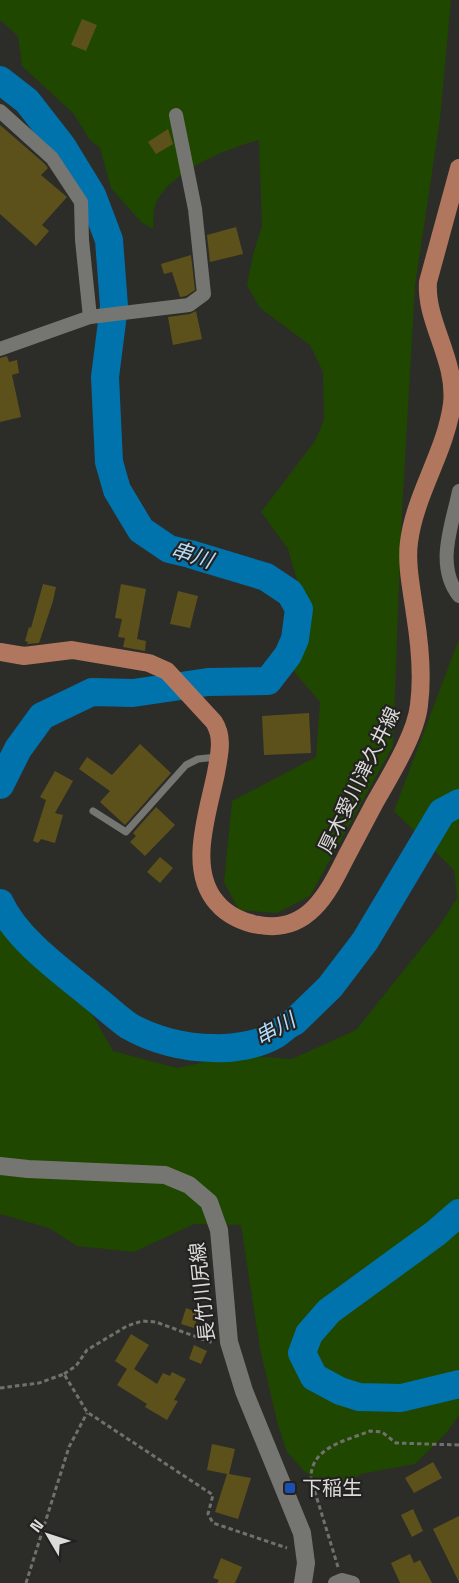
<svg xmlns="http://www.w3.org/2000/svg" width="459" height="1583" viewBox="0 0 459 1583" font-family="'Space Grotesk','Noto Sans JP',sans-serif">
<style>
.green{fill:#1f4700}
.lines{fill:none;stroke-linecap:round;stroke-linejoin:round}
.river{stroke:#0073ac;stroke-width:28}
.building{fill:#5d511b}
.path{stroke:#70706d;stroke-width:3;stroke-dasharray:4.5 3;stroke-linecap:butt}
.lane{stroke:#757572;stroke-width:7}
.street{stroke:#757572;stroke-width:14}
.secondary{stroke:#757572;stroke-width:18}
.primary{stroke:#b0775e;stroke-width:18}
.transit-dot{fill:#1a4fb4;stroke:#232220;stroke-width:2}
.labels{text-anchor:middle;stroke-width:4.5;stroke-linejoin:round;paint-order:stroke}
.street-label{font-size:20px;fill:#dbdbd9;stroke:#232220}
.poi-label{font-size:20px;fill:#dbdbd9;stroke:#232220;text-anchor:start}
.water-label{font-size:21px;font-style:italic;fill:#b3dcfb;stroke:#232220}
</style>
<rect width="100%" height="100%" fill="#2c2c29"/>
<g class="green">
<path d="M0,0H451L440,119L415,286L401,530L393,746L310,896L277,913L239,910L224,882L232,801L316,757L320,702L284,660L300,590L288,549L261,512L315,441L324,420L323,372L310,345L260,308L247,285L253,255L262,226L259,140C228,148 167,172 155,206C153,212 154,222 153,229L141,222L111,188L100,148L89,139L74,114L22,66L18,36L0,20Z"/>
<polygon points="459,639 459,1415 447,1432 415,1464 361,1474 345,1484 326,1486 304,1471 287,1452 278,1425 260,1349 241,1225 194,1224 134,1252 77,1246 49,1228 0,1214 0,926 14,936 92,1014 113,1051 177,1068 238,1055 292,1059 356,1030 440,925 457,898 454,870 394,811"/>
</g>
<g class="lines">
<g class="river">
<polyline points="0,80 27,101 62,146 92,195 109,240 114,306 105,377 109,462 117,490 141,530 169,549 190,554 266,577 290,593 299,609 295,639 288,655 268,681 208,682 133,693 92,692 42,716 18,749 0,785"/>
<path d="M0,903C17,940 63,972 93,997C105,1006 117,1018 129,1026C153,1040 185,1048 213,1048C232,1049 259,1045 275,1035C282,1031 286,1025 294,1022L330,987L365,941L442,812L459,803"/>
<polyline points="459,1213 436,1233 329,1311 309,1334 302,1353 314,1377 340,1391 359,1397 401,1398 459,1384"/>
</g>
</g>
<g class="building">
<polygon points="82,19 97,25 86,51 71,45"/>
<polygon points="0,125 45,164 48,168 41,175 67,197 42,225 49,231 36,246 0,214"/>
<polygon points="168,129 173,144 156,154 148,142"/>
<polygon points="236,227 243,254 210,262 207,235"/>
<polygon points="191,255 195,290 186,296 180,297 172,272 164,274 161,264"/>
<polygon points="196,311 202,339 173,345 168,317 190,314"/>
<polygon points="7,356 9,362 17,360 19,373 12,375 21,417 0,422 0,358"/>
<polygon points="43,584 56,587 53,601 39,643 27,644 28,642 25,641 29,627 31,628"/>
<polygon points="121,584 146,589 137,639 146,641 145,651 123,647 125,638 118,637 122,619 115,618"/>
<polygon points="178,591 198,596 190,628 170,624"/>
<polygon points="309,713 311,753 264,755 262,716"/>
<polygon points="140,744 171,773 125,825 100,802 110,791 79,769 87,757 112,775"/>
<polygon points="55,771 73,781 55,813 63,815 55,843 41,839 38,843 33,841 46,800 40,797"/>
<polygon points="156,807 175,825 145,856 130,842 136,836 133,833"/>
<polygon points="160,857 173,868 160,883 147,872"/>
<polygon points="186,1308 199,1313 194,1328 181,1324"/>
<polygon points="131,1334 149,1345 134,1369 157,1384 163,1373 170,1376 172,1372 186,1379 174,1400 178,1401 167,1420 145,1407 147,1404 117,1385 127,1369 115,1361"/>
<polygon points="194,1345 207,1351 201,1364 189,1359"/>
<polygon points="212,1444 235,1449 229,1474 251,1478 238,1519 215,1512 227,1474 207,1470"/>
<polygon points="433,1462 442,1478 414,1493 405,1478"/>
<polygon points="413,1509 423,1531 412,1537 401,1515"/>
<polygon points="459,1516 459,1582 433,1529"/>
<polygon points="410,1554 414,1563 420,1560 432,1583 400,1583 391,1563"/>
<polygon points="221,1558 242,1567 235,1583 217,1583 219,1580 213,1578"/>
</g>
<g class="lines">
<g class="path">
<polyline points="64,1374 76,1366 87,1350 127,1326 142,1321 156,1322 213,1343"/>
<polyline points="0,1388 39,1383 64,1374 87,1412 213,1495 208,1514 213,1523 287,1548"/>
<path d="M338,1567L311,1479C310,1447 346,1441 370,1431L382,1432L396,1443L459,1445"/>
<polyline points="26,1583 69,1447 87,1413"/>
</g>
<polyline class="lane" points="93,811 126,832 186,765 198,759 217,757"/>
<g class="street">
<polyline points="0,111 52,158 81,202 82,240 90,317"/>
<polyline points="0,349 90,317 189,305 204,294 195,209 176,115"/>
<path d="M459,491C452,526 435,565 459,596"/>
<polyline points="335,1583 342,1580 353,1583"/>
</g>
<polyline class="secondary" points="0,1166 28,1169 165,1175 189,1185 209,1202 219,1230 229,1342 244,1391 302,1533 306,1563 303,1583"/>
<path class="primary" d="M0,652L24,656L72,650L149,663L167,671L214,722C224,738 219,755 216,773C208,813 187,869 217,903C227,915 244,923 259,925C308,934 328,893 346,857C355,840 364,823 373,806C388,779 416,735 419,705C423,675 420,645 415,614C412,591 406,565 409,542C415,494 446,451 452,404C457,360 425,322 428,282L459,168"/>
</g>
<rect class="transit-dot" x="284" y="1482" width="12" height="12" rx="3"/>
<g class="labels">
<g class="street-label">
<text transform="translate(359 780) rotate(-64)" y="7">厚木愛川津久井線</text>
<text transform="translate(202 1292) rotate(-96)" y="7">長竹川尻線</text>
</g>
<g class="poi-label">
<text x="302" y="1495">下稲生</text>
</g>
<g class="water-label">
<text transform="translate(192 555) rotate(18)" y="7">串川</text>
<text transform="translate(275 1029) rotate(-29)" y="7">串川</text>
</g>
</g>
<g transform="translate(48 1535) rotate(309)" stroke="#232220" stroke-width="4.5" paint-order="stroke">
<path d="M0-4.5L10 22L0 15L-10 22Z" fill="#dbdbd9"/>
<text y="-9" font-size="16" font-weight="bold" text-anchor="middle" fill="#dbdbd9">N</text>
</g>
</svg>
